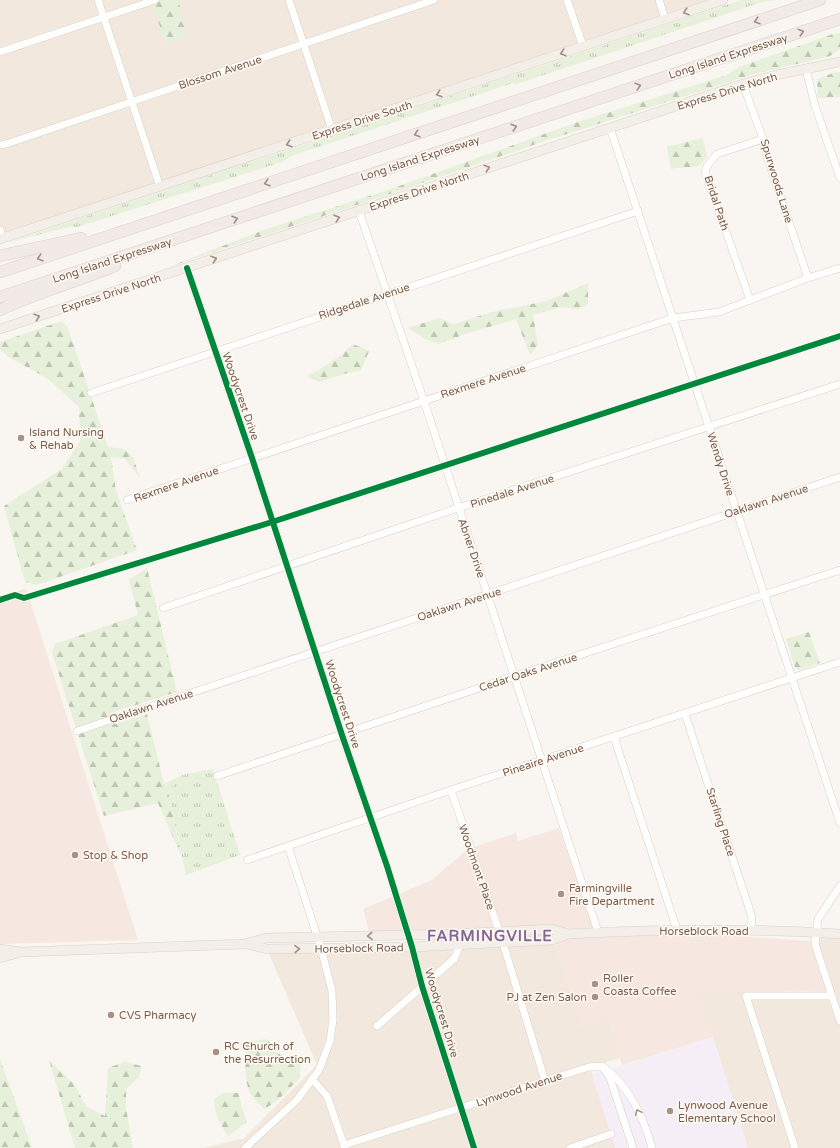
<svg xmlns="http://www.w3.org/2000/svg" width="840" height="1148" viewBox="0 0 840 1148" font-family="'Varela Round',sans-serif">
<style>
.residential{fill:#f2e8de}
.commercial{fill:#f6e8e1}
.education{fill:#f6eef6}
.grass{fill:url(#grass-tufts)}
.forest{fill:url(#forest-firs)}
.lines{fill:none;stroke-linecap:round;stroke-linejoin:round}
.minor-casing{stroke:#d7d1cb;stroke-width:8}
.major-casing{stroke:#dad1cc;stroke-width:10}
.highway-casing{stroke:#dad1cc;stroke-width:12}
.minor{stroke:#fefefd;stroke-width:7}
.major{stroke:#f3eee8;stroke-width:9}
.highway{stroke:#f2eae7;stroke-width:11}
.cycleway-casing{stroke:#fffaf3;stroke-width:8}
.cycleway{stroke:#00873e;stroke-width:6}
.oneway{stroke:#a48f83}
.oneway2{stroke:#a48e83}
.oneway3{stroke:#a8958b}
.poi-dot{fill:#a69286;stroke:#fffaf3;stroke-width:1.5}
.labels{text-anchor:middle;stroke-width:3;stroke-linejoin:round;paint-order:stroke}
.street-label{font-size:11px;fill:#7a5c4d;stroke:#fffaf3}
.poi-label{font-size:11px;fill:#7a5c4d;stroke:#fffaf3;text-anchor:start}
.district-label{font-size:15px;font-weight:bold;letter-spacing:1px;fill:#846695;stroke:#fffaf3}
</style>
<defs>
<pattern id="grass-tufts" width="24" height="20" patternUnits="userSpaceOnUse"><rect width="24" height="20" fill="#e7f0db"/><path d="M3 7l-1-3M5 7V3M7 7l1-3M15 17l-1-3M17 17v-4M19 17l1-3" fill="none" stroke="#c0c6b4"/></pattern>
<pattern id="forest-firs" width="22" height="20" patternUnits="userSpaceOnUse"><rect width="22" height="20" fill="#e7f0db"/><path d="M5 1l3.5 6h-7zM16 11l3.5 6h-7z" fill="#c0c6b4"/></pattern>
</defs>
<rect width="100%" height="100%" fill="#f9f5f0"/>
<g class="residential">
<polygon points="0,0 722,0 0,234"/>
<polygon points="816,932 840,934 840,1148 748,1148 698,990 827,992"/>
<polygon points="554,941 582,1027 608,1019 620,1058 590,1067 616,1148 204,1148 244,1138 317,1065 267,949"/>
</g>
<g class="commercial">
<polygon points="26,588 138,940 0,944 0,597"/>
<polygon points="559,828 593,927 813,941 828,992 699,990 713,1037 622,1065 608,1019 582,1027 554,941 370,935 363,909 432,880 468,849 516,833 518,841"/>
</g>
<polygon class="education" points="713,1037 748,1148 615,1148 592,1075"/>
<g class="grass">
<polygon points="741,0 778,0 762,2 517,84 513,83 291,156 282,162 77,227 69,227 6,243"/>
<polygon points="213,769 240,855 186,875 168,792 182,775"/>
</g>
<g class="forest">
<polygon points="164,0 178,0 188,38 166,44 152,4"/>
<polygon points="840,33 840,49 830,56 751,75 542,142 402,190 163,269 269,228 385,191 572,124 727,75 739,67 833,34"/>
<polygon points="840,72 840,97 818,98 817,79 833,73"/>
<polygon points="703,138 707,157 699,166 671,169 667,147"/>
<polygon points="588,283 588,304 578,309 562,307 533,315 538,345 530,355 516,319 465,334 439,344 425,339 408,328 439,318 454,324 492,312 547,301"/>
<polygon points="62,321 68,328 108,447 124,449 133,457 140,478 124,458 111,457 116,491 137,550 37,585 25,582 4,506 62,469 80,441 79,407 48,379 7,356 0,349 0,342"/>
<path d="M353,344L369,351L361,370L344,374L319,382L307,376C325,367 339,358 353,344Z"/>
<polygon points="147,568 177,692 111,713 115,724 147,714 164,784 182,775 168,792 182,858 158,803 104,816 52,653 55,644 138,615 129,580"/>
<polygon points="809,632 820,663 800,670 795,668 786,639"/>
<path d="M268,1039L275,1050L283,1057H302L299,1079L279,1099L265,1109C260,1105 253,1099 250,1093C243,1077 246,1058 245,1042Z"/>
<polygon points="0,1059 32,1148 0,1148"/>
<polygon points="49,1060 74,1084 86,1106 105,1116 108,1068 124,1062 142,1066 139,1077 126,1089 126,1108 133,1148 75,1148"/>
<path d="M223,1093H239L241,1104L247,1122L228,1136C219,1123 215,1114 214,1099Z"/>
</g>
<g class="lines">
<defs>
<g id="minor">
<polyline points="98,0 160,187"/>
<polyline points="289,0 332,130"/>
<polyline points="567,0 583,46"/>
<polyline points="659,0 665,19"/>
<polyline points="0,52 155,0"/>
<polyline points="806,69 815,106 840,178"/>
<polyline points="743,84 763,139 767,157 808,278"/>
<polyline points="610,128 840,823"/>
<polyline points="0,145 6,144 434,0"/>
<polyline points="359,211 424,401 598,932"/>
<polyline points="0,230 3,238"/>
<polyline points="187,268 252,458 342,735 387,866 412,947 422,986 474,1148"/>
<polyline points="750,300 705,172 707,166 717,154 763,139"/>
<polyline points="91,393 638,211"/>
<polyline points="127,500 673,318 719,312 808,278 840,268"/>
<polyline points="163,608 458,508 840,384"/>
<polyline points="685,714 752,917 751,930"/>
<polyline points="77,731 840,477"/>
<polyline points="614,737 677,930"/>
<polyline points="217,776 515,676 840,570"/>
<polyline points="451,790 503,943 545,1081"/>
<polyline points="247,860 451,790 840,662"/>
<polyline points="840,886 818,919 815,944 840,1021"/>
<polyline points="377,1026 454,959 460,945"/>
<polyline points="604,1069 610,1078 633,1148"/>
<polyline points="312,1079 327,1096 345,1148"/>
<path d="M344,1145L589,1067L602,1066C628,1083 644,1118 652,1148"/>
<polyline points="245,1148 297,1100 319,1070 330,1041 333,1020 332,991 321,948 288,846"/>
<polyline points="570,1148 611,1134"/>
<polyline points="795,1148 746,996 832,996"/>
</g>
<g id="major">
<polyline points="0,239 723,0"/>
<polyline points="0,329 743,84 776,75 840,62"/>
<polyline points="247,944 267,949 412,947 552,940 568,934"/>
<path d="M0,949L21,952L245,944L266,938L455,934L552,929L568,934C658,929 750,928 840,934"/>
<polyline points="0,958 18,953"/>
</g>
<g id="highway">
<polyline points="0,256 81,238"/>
<polyline points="0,272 820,0"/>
<polyline points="0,297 840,19"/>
<path d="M0,310C37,292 77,282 115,266"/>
</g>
</defs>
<use href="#minor" class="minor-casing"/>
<use href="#major" class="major-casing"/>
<use href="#highway" class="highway-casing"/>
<use href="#minor" class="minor"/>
<use href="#major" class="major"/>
<use href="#highway" class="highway"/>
<defs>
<g id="cycleway">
<polyline points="187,268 252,458 342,735 387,866 412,947 422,986 474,1148"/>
<polyline points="0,600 15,595 24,598 272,522 840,336"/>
</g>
</defs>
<use href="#cycleway" class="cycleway-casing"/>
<use href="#cycleway" class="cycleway"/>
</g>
<defs><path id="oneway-chevron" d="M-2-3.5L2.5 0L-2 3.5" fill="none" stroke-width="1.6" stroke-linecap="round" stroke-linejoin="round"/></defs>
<g class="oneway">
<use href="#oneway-chevron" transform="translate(686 12) rotate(162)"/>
<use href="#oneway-chevron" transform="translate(563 53) rotate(162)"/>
<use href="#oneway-chevron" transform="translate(439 94) rotate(162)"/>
<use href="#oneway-chevron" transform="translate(289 144) rotate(162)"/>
<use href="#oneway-chevron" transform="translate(487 168) rotate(-18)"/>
<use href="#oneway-chevron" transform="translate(337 218) rotate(-18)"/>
<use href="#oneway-chevron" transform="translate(214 259) rotate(-18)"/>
<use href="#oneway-chevron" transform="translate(37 317) rotate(-18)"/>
<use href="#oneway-chevron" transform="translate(370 936) rotate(178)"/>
<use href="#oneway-chevron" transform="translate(297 949) rotate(-1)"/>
</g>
<g class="oneway2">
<use href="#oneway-chevron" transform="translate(757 21) rotate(162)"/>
<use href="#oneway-chevron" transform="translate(801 32) rotate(-18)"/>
<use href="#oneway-chevron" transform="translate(638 86) rotate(-18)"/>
<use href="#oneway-chevron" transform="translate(514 127) rotate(-18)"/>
<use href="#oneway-chevron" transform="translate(417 134) rotate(162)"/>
<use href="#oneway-chevron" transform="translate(267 183) rotate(162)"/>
<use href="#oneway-chevron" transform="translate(235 219) rotate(-18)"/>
<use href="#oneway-chevron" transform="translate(40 258) rotate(162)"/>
</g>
<use class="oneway3" href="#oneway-chevron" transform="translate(638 1112) rotate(-114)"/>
<g class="poi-dot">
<circle cx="21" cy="438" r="4"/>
<circle cx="75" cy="855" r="4"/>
<circle cx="561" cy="894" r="4"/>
<circle cx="595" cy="984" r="4"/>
<circle cx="595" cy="997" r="4"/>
<circle cx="111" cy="1015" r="4"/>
<circle cx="216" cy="1052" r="4"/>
<circle cx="670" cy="1111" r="4"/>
</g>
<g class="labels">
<g class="street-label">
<text transform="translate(728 56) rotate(-18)" y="4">Long Island Expressway</text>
<text transform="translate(220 72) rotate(-18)" y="4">Blossom Avenue</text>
<text transform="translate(727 91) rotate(-17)" y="4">Express Drive North</text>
<text transform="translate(362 120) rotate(-18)" y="4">Express Drive South</text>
<text transform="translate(420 158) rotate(-18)" y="4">Long Island Expressway</text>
<text transform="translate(777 181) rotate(73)" y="4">Spurwoods Lane</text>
<text transform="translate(419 191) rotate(-18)" y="4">Express Drive North</text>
<text transform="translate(717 203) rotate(72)" y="4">Bridal Path</text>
<text transform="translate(112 260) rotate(-18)" y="4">Long Island Expressway</text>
<text transform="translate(111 293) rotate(-18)" y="4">Express Drive North</text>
<text transform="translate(364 301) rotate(-18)" y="4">Ridgedale Avenue</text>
<text transform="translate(483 381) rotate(-18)" y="4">Rexmere Avenue</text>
<text transform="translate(241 396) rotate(71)" y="4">Woodycrest Drive</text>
<text transform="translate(721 464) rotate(72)" y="4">Wendy Drive</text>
<text transform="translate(176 484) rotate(-19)" y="4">Rexmere Avenue</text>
<text transform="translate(512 491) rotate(-18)" y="4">Pinedale Avenue</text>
<text transform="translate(766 501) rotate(-18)" y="4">Oaklawn Avenue</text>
<text transform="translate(472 548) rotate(71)" y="4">Abner Drive</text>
<text transform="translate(459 604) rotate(-18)" y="4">Oaklawn Avenue</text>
<text transform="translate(528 672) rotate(-18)" y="4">Cedar Oaks Avenue</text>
<text transform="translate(343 704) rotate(72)" y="4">Woodycrest Drive</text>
<text transform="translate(151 706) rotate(-18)" y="4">Oaklawn Avenue</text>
<text transform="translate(543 760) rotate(-18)" y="4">Pineaire Avenue</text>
<text transform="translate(721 822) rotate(72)" y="4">Starling Place</text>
<text transform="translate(477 867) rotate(71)" y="4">Woodmont Place</text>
<text x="704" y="935">Horseblock Road</text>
<text transform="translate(359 948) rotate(-1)" y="4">Horseblock Road</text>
<text transform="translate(442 1013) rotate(73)" y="4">Woodycrest Drive</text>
<text transform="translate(519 1089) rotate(-18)" y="4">Lynwood Avenue</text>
</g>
<g class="poi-label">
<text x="29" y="436">Island Nursing<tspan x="29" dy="13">&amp; Rehab</tspan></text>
<text x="83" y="859">Stop &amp; Shop</text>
<text x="569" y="892">Farmingville<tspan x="569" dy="13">Fire Department</tspan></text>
<text x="603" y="982">Roller<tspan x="603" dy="13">Coasta Coffee</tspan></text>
<text x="587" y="1001" text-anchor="end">PJ at Zen Salon</text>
<text x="119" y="1019">CVS Pharmacy</text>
<text x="224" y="1050">RC Church of<tspan x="224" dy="13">the Resurrection</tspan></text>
<text x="678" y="1109">Lynwood Avenue<tspan x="678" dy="13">Elementary School</tspan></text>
</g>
<g class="district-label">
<text x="490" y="941">FARMINGVILLE</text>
</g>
</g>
</svg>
